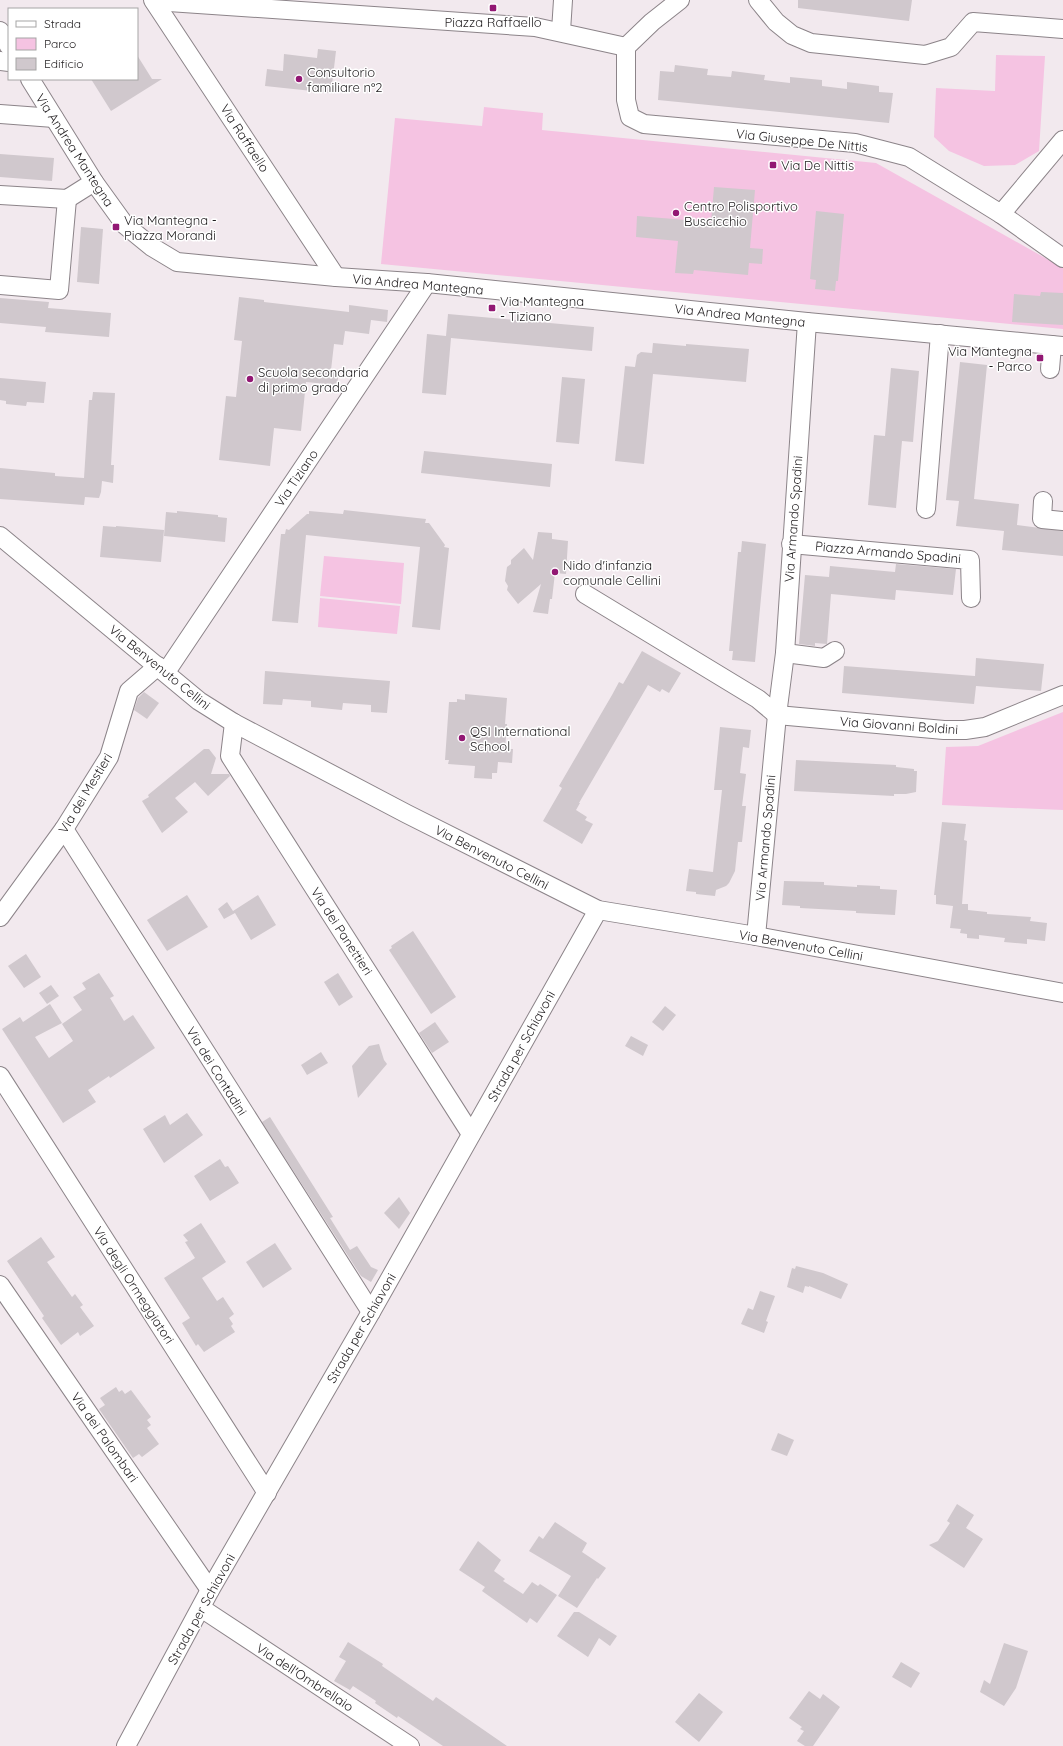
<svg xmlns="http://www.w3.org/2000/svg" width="1063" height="1746" viewBox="0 0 1063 1746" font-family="Quicksand,sans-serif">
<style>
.green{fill:#f5c3e2}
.building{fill:#d0c8cd}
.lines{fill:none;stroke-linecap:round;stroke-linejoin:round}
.street-casing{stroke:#8c8489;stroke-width:20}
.street{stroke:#fff;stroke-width:18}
.poi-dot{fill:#921773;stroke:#fff;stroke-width:1.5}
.labels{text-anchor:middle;stroke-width:3;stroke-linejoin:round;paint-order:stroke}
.poi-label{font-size:13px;fill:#201d1f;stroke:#fff;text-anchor:start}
.street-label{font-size:13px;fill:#201d1f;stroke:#fff}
</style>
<rect width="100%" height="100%" fill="#f2e9ee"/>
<g class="green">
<polygon points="996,55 1045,56 1039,151 1015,165 984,166 949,151 934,137 936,88 995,91"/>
<polygon points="484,107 543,113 542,130 876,163 1063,268 1063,329 381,264 395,118 482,126"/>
<polygon points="324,556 404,563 401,604 320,596"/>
<polygon points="320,598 400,606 397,634 318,627"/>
<polygon points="1063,712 1063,810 942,805 946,747 978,746"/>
</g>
<g class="building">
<polygon points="798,0 912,0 909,21 798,8"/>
<polygon points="318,49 336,51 331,93 265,86 267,69 283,71 284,54 317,58"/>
<polygon points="137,55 152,79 162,79 111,111 91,79 137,79"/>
<polygon points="675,65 708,69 707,75 731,77 732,71 765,75 764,80 790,83 790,77 822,80 822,86 847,89 847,82 879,86 879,92 893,93 889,123 658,100 660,71 674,72"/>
<polygon points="0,154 54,158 52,181 0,177"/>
<polygon points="714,187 755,190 750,248 763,249 762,264 749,263 748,275 694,270 693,274 675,273 678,241 636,237 637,216 711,222"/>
<polygon points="816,211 844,214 838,281 836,281 835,291 815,289 816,280 810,279"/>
<polygon points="81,227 103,229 99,284 77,282"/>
<polygon points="1041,292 1063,293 1063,325 1012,322 1014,294 1040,296"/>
<polygon points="239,297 264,300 264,302 349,312 349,305 388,310 387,322 371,320 369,334 345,331 343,345 334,344 331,370 339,371 337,385 306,382 301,431 274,428 270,466 219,460 226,396 236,397 242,341 234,340"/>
<polygon points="0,298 49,302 48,308 111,313 109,337 45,332 46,327 0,323"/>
<polygon points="448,314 594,327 592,351 451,338 446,395 422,393 427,334 446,336"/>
<polygon points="653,343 686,346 686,344 749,349 746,382 653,374 644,464 615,461 625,366 635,367 637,355 641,352 652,353"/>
<polygon points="960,362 987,365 974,499 1019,504 1017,525 1063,531 1063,556 1002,550 1004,531 956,526 959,501 946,500"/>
<polygon points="891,368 919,371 913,442 902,441 896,508 868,505 874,435 885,436"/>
<polygon points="562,377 585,379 579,444 556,442"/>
<polygon points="0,378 46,382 44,403 27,402 26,406 6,404 6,401 0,400"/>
<polygon points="93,392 115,393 111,465 114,465 113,483 102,481 101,492 99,498 85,497 84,505 0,499 0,468 55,473 55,476 84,478 89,400 92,400"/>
<polygon points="424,451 552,464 550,487 421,473"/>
<polygon points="344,510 426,519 425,523 429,523 445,545 444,547 449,548 440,630 412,627 420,547 306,535 298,623 272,621 281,534 285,534 286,529 289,530 307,514 309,514 309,511 343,514"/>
<polygon points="177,511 218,515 218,517 227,518 225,542 164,536 166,512 177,513"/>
<polygon points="103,526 116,527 116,526 164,530 161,562 100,557"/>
<polygon points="538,532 552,533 552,539 568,541 566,574 555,573 552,599 550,599 548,614 533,612 541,584 518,604 507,590 508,586 505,581 507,567 511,564 511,560 524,548 533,560"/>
<polygon points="742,541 766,544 755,662 732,660 733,651 729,651 738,552 741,552"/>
<polygon points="896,564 956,569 953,595 896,590 895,600 831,594 827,644 815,643 815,646 799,644 805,575 829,577 830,566 895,572"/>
<polygon points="642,651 681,673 669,693 662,689 660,692 648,685 579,803 580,803 576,810 587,817 585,820 593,824 582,844 543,821 562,788 559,786 612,695 619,682 623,684"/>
<polygon points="976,658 1044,664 1041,691 976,686 974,704 842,693 844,666 975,676"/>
<polygon points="265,671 390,681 387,713 371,712 371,705 343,703 342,710 311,707 311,701 283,699 282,705 263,704"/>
<polygon points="144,692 159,703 147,719 134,710 138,698"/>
<polygon points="465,694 507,698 505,724 507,724 505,749 513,749 512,763 498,762 497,773 492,773 492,779 474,778 475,766 448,764 449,760 445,760 449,702 457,702 457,699 465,700"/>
<polygon points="720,727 751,730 749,748 743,747 740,773 746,774 742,806 746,806 742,842 738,842 735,871 729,883 726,886 716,890 715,896 696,894 696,892 686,891 689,869 713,872 722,790 714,790"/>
<polygon points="204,749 209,749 216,758 211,774 229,774 230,776 208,796 195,782 175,798 188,812 162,833 142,801 149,797 148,795"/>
<polygon points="796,760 896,765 896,767 914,769 914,771 917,771 916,792 906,794 894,794 894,796 794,791"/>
<polygon points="942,822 966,824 964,840 967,841 962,904 968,904 968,910 987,912 987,914 1031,917 1030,921 1047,923 1045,941 1027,939 1027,944 1004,942 1005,938 979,935 979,939 967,938 967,934 960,933 961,929 950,928 953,906 936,904 936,895 934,895"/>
<polygon points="784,881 824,882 824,885 857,887 857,885 880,886 880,889 897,890 895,915 856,913 856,911 800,908 800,906 782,905"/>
<polygon points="187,895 208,927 167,951 147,920"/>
<polygon points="258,895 276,925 251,940 235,913 224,919 218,909 227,902 233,911"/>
<polygon points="413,931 456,997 431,1014 389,950 392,948 391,946"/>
<polygon points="26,954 41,977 24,988 8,966"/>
<polygon points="99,973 114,996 110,998 124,1021 133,1015 155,1048 110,1078 109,1076 88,1090 96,1102 63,1123 2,1029 20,1017 23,1022 50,1004 62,1023 35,1037 49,1058 73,1041 62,1024 82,1010 73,997 86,989 82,983"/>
<polygon points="338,973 353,997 339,1006 324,982"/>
<polygon points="51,985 59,996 47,1004 39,993"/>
<polygon points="665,1006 676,1015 663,1031 652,1022"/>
<polygon points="435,1022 449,1042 432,1053 419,1033"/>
<polygon points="631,1036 648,1045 643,1056 625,1046"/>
<polygon points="379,1044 384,1060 387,1064 358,1098 352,1066 369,1046"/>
<polygon points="321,1052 328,1063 307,1075 301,1065"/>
<polygon points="187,1113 203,1135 164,1163 143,1129 165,1115 170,1125"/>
<polygon points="270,1117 333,1217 330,1218 350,1250 357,1246 371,1267 378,1270 371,1282 361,1276 262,1122"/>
<polygon points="220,1159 225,1167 228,1166 239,1183 210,1201 194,1176"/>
<polygon points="399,1197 410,1213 399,1229 384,1213"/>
<polygon points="201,1223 226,1262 202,1278 217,1301 223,1297 234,1314 229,1318 233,1324 231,1326 235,1332 204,1352 198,1344 196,1346 182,1323 190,1318 164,1278 195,1258 185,1242 188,1241 183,1235"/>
<polygon points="41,1237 55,1257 47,1262 72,1297 75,1294 83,1305 80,1307 94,1326 80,1336 78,1332 61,1345 42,1318 44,1316 7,1261"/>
<polygon points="275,1243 292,1269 263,1288 246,1262"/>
<polygon points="796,1266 823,1273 848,1284 841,1299 809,1286 809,1287 805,1286 803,1293 787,1287 792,1268 795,1269"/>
<polygon points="760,1291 775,1296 766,1321 768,1322 764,1333 741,1324 748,1308 753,1310"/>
<polygon points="116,1387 119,1392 122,1390 125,1394 131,1390 151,1417 147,1420 151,1425 147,1428 159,1444 142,1457 139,1454 133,1458 99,1409 105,1405 100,1398"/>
<polygon points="778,1433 794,1440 787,1456 771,1450"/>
<polygon points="957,1504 974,1515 966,1528 983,1539 964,1568 929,1545 938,1541 950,1523 947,1521"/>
<polygon points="555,1522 587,1543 582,1552 606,1568 598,1579 597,1578 577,1608 558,1596 571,1576 529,1551 539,1536 543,1539"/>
<polygon points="478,1541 501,1560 494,1571 505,1579 503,1581 523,1594 532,1582 538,1586 540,1584 557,1595 537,1623 530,1618 527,1623 482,1591 485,1587 459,1570"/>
<polygon points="574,1612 579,1612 617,1636 610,1646 599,1638 588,1657 557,1636"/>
<polygon points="348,1642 383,1664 382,1666 433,1701 436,1697 507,1746 443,1746 398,1716 397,1718 375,1703 376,1701 353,1686 350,1690 334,1681 346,1661 339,1657"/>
<polygon points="1004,1643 1028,1651 1016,1688 1004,1706 980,1692 984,1680 990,1684"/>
<polygon points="901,1662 920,1673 911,1688 892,1677"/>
<polygon points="809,1691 820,1699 823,1694 840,1707 813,1746 805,1746 797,1741 804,1731 800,1729 802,1727 789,1718"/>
<polygon points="699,1693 723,1712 699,1742 675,1722"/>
</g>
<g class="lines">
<defs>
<g id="street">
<polyline points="153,0 336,277"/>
<polyline points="758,0 776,22 792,35 811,43 925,55 951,47 973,22 1063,29"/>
<polyline points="154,1 535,27 626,47"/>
<polyline points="0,31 9,46"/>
<polyline points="561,31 563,0"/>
<polyline points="626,47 626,100 630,117 644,124 855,143 909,157 1001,214 1063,258"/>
<polyline points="626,47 652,22 680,0"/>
<polyline points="0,61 9,62"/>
<polyline points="30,79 94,182 125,225 152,247 177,262 336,277 427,283 807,322 1063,346"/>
<polyline points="0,114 54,118"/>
<polyline points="0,195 67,199 94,182"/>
<polyline points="1001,214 1063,140"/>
<polyline points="0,285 59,290 67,199"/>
<polyline points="1050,369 1052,345"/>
<polyline points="1043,501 1042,519 1063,521"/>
<polyline points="926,509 940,334"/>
<polyline points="0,536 199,701 234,723 407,814 598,910 756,936 1063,993"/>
<polyline points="791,544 970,560 971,598"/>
<polyline points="585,594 758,699 777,715 944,730 965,730 985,727 1063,695"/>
<polyline points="785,653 824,658 835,651"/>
<polyline points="166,672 427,283"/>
<polyline points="234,723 230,756 471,1134"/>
<polyline points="64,829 371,1312"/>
<polyline points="0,917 64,829 109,757 129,691 158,666"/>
<polyline points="756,936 777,715 785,653 807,322"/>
<polyline points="0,1076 267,1493"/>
<polyline points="0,1285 210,1590"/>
<polyline points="201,1608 410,1746"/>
<polyline points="126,1746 210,1590 371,1312 598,910"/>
</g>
</defs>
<use href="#street" class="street-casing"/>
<use href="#street" class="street"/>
</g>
<g class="poi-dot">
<rect x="489" y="4" width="8" height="8" rx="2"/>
<circle cx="299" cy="79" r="4"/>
<rect x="769" y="161" width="8" height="8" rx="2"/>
<circle cx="676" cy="213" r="4"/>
<rect x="112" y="223" width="8" height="8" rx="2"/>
<rect x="488" y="304" width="8" height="8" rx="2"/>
<rect x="1036" y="354" width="8" height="8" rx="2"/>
<circle cx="250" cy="379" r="4"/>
<circle cx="555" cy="572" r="4"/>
<circle cx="462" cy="738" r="4"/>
</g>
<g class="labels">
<g class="poi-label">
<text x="493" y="27" text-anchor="middle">Piazza Raffaello</text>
<text x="307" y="77">Consultorio<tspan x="307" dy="15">familiare n°2</tspan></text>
<text x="781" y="170">Via De Nittis</text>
<text x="684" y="211">Centro Polisportivo<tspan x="684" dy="15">Buscicchio</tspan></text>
<text x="124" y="225">Via Mantegna -<tspan x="124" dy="15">Piazza Morandi</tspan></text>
<text x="500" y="306">Via Mantegna<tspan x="500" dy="15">- Tiziano</tspan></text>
<text x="1032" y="356" text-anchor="end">Via Mantegna<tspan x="1032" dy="15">- Parco</tspan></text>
<text x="258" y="377">Scuola secondaria<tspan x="258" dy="15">di primo grado</tspan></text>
<text x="563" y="570">Nido d'infanzia<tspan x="563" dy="15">comunale Cellini</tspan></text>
<text x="470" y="736">QSI International<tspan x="470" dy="15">School</tspan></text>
</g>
<g class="street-label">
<text transform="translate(245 138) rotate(57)" y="5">Via Raffaello</text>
<text transform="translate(802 140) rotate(6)" y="5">Via Giuseppe De Nittis</text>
<text transform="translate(75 150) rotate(57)" y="5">Via Andrea Mantegna</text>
<text transform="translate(418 284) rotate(5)" y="5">Via Andrea Mantegna</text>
<text transform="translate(740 315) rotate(6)" y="5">Via Andrea Mantegna</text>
<text transform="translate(296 478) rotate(-56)" y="5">Via Tiziano</text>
<text transform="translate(793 519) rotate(-86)" y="5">Via Armando Spadini</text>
<text transform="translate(888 552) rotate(5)" y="5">Piazza Armando Spadini</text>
<text transform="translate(160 667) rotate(39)" y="5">Via Benvenuto Cellini</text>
<text transform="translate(899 725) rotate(4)" y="5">Via Giovanni Boldini</text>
<text transform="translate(85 793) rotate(-59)" y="5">Via dei Mestieri</text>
<text transform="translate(765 838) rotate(-85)" y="5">Via Armando Spadini</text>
<text transform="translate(492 857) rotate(27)" y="5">Via Benvenuto Cellini</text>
<text transform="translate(342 931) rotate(57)" y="5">Via dei Panettieri</text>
<text transform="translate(801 945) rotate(10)" y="5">Via Benvenuto Cellini</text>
<text transform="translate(521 1046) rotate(-61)" y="5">Strada per Schiavoni</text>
<text transform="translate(217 1071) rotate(58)" y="5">Via dei Contadini</text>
<text transform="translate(134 1285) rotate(57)" y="5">Via degli Ormeggiatori</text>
<text transform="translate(361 1328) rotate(-60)" y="5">Strada per Schiavoni</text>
<text transform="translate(105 1437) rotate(55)" y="5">Via dei Palombari</text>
<text transform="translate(201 1609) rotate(-61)" y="5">Strada per Schiavoni</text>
<text transform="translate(305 1677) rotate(33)" y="5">Via dell'Ombrellaio</text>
</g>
</g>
<rect x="8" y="8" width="130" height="72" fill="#ffffff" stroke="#a6a5a5"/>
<rect x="16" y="21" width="20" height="6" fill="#ffffff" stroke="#a6a5a5"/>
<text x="44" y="28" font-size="12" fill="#201d1f">Strada</text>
<rect x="16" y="38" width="20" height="12" fill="#f5c3e2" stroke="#a6a5a5"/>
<text x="44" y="48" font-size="12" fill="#201d1f">Parco</text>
<rect x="16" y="58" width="20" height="12" fill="#d0c8cd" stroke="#a6a5a5"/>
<text x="44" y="68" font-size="12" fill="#201d1f">Edificio</text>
</svg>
